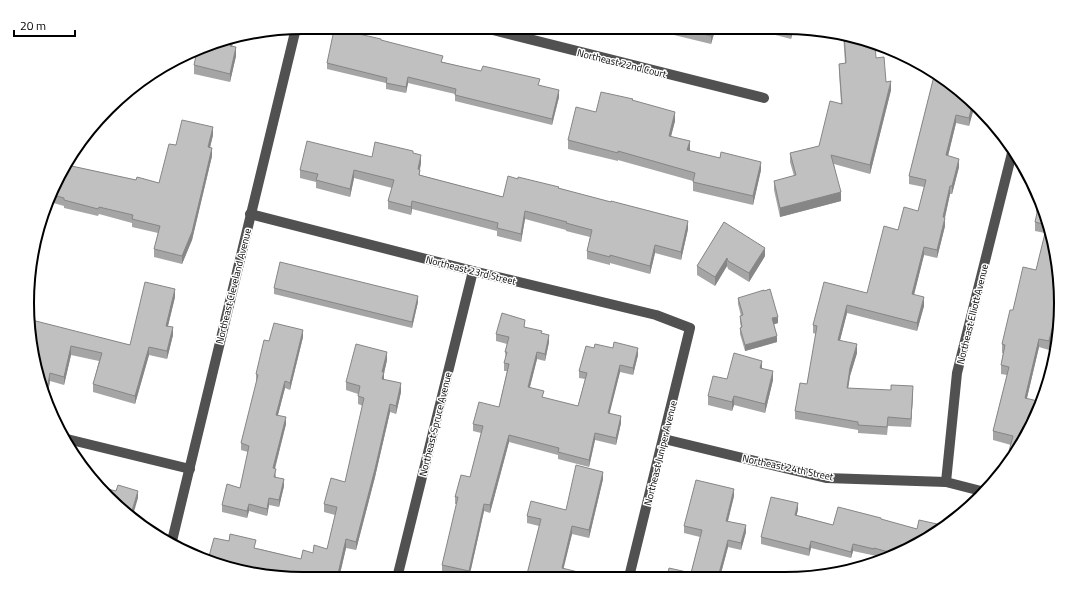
<svg xmlns="http://www.w3.org/2000/svg" width="1088" height="606" viewBox="0 0 1088 606" font-family="'Titillium Web',sans-serif">
<style>
.lines{fill:none;stroke-linecap:round;stroke-linejoin:round}
.minor{stroke:#515151;stroke-width:10}
.wall{fill:#a5a5a5}
.shaded-wall{fill:#868686}
.building{fill:#c0c0c0;stroke:#868686}
.labels{text-anchor:middle;stroke-width:3;stroke-linejoin:round;paint-order:stroke}
.street-label{font-size:10px;fill:#000;stroke:#fff}
.rim{fill:none;stroke:#000;stroke-width:2}
</style>
<rect width="100%" height="100%" fill="#fff"/>
<g class="lines">
<g class="minor">
<polyline points="481,27 764,98"/>
<polyline points="250,214 473,271 656,315 690,328 629,577"/>
<polyline points="67,439 190,469"/>
<polyline points="664,439 826,478 946,482 985,492"/>
<polyline points="946,482 957,373 1013,149"/>
<polyline points="171,545 296,28"/>
<polyline points="397,578 473,271"/>
</g>
</g>
<g class="wall">
<polygon points="641,27 716,27 711,44"/>
<polygon points="758,28 803,28 815,30 814,36 793,31 791,39 764,32 764,29"/>
<polygon points="350,33 381,40 443,62 540,86 559,97 552,125 455,101 455,94 408,83 406,93 386,89 386,83 327,69 327,63"/>
<polygon points="843,34 857,36 876,58 886,82 891,90 870,174 834,164 841,201 780,217 774,190 774,181 794,176 790,162 790,153 819,146 841,103 839,72 839,64 845,63"/>
<polygon points="234,38 232,46 236,56 230,82 194,74 194,65 214,42"/>
<polygon points="935,72 975,104 969,126 956,123 948,156 959,167 952,194 950,194 945,218 945,226 937,258 924,255 914,295 924,306 917,331 847,313 840,340 857,353 850,376 848,388 913,394 911,427 888,426 887,435 858,433 858,430 795,419 795,411 807,384 816,334 813,333 813,325 867,293 898,230 918,211 924,187 909,184 909,176"/>
<polygon points="633,101 675,121 671,136 690,150 689,151 761,170 753,205 693,191 693,181 618,160 618,161 568,149 568,140 596,112"/>
<polygon points="213,135 210,148 212,156 192,240 182,264 154,257 154,249 158,233 132,227 132,223 99,214 98,216 64,208 64,206 50,202 67,165 136,180 159,183"/>
<polygon points="413,153 421,163 420,170 420,175 503,197 559,188 688,229 681,260 655,253 650,274 610,263 610,265 587,259 587,251 590,237 566,231 566,230 525,219 521,242 497,236 497,231 412,209 411,215 388,209 388,201 392,188 354,178 350,197 316,188 316,182 300,178 300,170 372,157"/>
<polygon points="1038,195 1052,231 1060,285 1059,314 1058,313 1049,350 1039,347 1027,398 1024,441 1010,459 1009,459 1009,451 1011,445 993,440 993,431 1007,375 1001,374 1001,365 1003,353 1002,353 1002,344 1013,310 1036,270 1045,233 1035,231 1035,222 1037,213 1036,212 1036,204"/>
<polygon points="724,222 765,256 749,282 728,269 727,266 715,286 697,275 697,266"/>
<polygon points="274,288 418,302 412,328 274,294"/>
<polygon points="175,297 168,326 173,335 167,359 149,355 135,404 93,392 93,384 99,361 71,355 64,385 50,381 48,392 44,391 28,321 130,345"/>
<polygon points="738,298 778,323 774,324 777,342 745,351 740,334 740,328 741,328 740,322 740,316 741,316 738,304"/>
<polygon points="525,327 542,333 549,342 545,361 537,359 530,387 544,398 578,406 585,379 579,378 579,371 594,348 638,355 633,375 620,372 609,413 621,423 616,445 595,440 589,467 558,459 558,455 509,442 490,513 484,511 469,578 466,578 442,572 442,565 457,504 455,504 455,497 470,477 481,433 473,431 473,424 499,407 507,371 504,371 504,363 506,359 505,352 507,344 496,341 496,334"/>
<polygon points="303,337 290,390 285,388 278,415 286,424 275,469 276,477 284,486 279,507 269,505 267,516 249,511 247,518 222,512 222,505 240,488 248,452 241,450 241,443 257,382 256,381 256,374 269,341"/>
<polygon points="387,360 384,373 384,379 401,392 396,414 390,412 375,477 356,550 346,548 339,578 256,548 301,559 313,553 327,549 335,515 324,512 324,504 345,482 363,406 358,404 358,394 346,390 346,382"/>
<polygon points="762,368 773,380 765,413 734,405 732,411 708,405 708,396 727,379"/>
<polygon points="603,479 589,538 572,534 563,568 582,577 526,578 539,526 527,523 527,516 566,510"/>
<polygon points="734,496 728,521 746,532 741,550 728,547 720,577 667,577 691,573 700,537 684,533 684,526"/>
<polygon points="798,510 796,515 833,525 881,520 917,529 938,533 886,558 853,551 851,558 811,548 809,556 761,544 761,537"/>
</g>
<g class="shaded-wall">
<polygon points="713,27 716,27 711,44 711,36"/>
<polygon points="792,28 793,28 793,31 791,39 791,31"/>
<polygon points="814,29 815,30 814,36"/>
<polygon points="234,38 230,55 230,46 232,39"/>
<polygon points="236,47 236,56 230,82 230,74"/>
<polygon points="408,77 408,83 406,93 406,87"/>
<polygon points="891,81 891,90 870,174 870,165"/>
<polygon points="559,90 559,97 552,125 552,119"/>
<polygon points="973,102 975,104 969,126 969,118"/>
<polygon points="675,112 675,121 669,144 669,136"/>
<polygon points="956,115 956,123 946,164 946,155"/>
<polygon points="213,127 213,135 208,155 208,147"/>
<polygon points="690,141 690,150 687,159 687,150"/>
<polygon points="212,148 212,156 192,240 182,264 182,256"/>
<polygon points="421,155 421,163 418,177 418,169"/>
<polygon points="959,159 959,167 952,194 952,186"/>
<polygon points="761,162 761,170 753,205 753,196"/>
<polygon points="354,170 354,178 350,197 350,189"/>
<polygon points="950,186 950,194 943,225 943,217"/>
<polygon points="841,192 841,201 780,217 780,208"/>
<polygon points="412,201 412,209 411,215 411,207"/>
<polygon points="525,211 525,219 521,242 521,234"/>
<polygon points="945,218 945,226 937,258 937,250"/>
<polygon points="688,221 688,229 681,260 681,252"/>
<polygon points="655,245 655,253 650,274 650,266"/>
<polygon points="924,247 924,255 912,302 912,294"/>
<polygon points="765,248 765,256 749,282 749,273"/>
<polygon points="727,258 727,266 715,286 715,277"/>
<polygon points="175,289 175,297 166,334 166,326"/>
<polygon points="418,296 418,302 412,328 412,322"/>
<polygon points="924,297 924,306 917,331 917,323"/>
<polygon points="1058,304 1058,313 1049,350 1049,341"/>
<polygon points="847,305 847,313 838,348 838,340"/>
<polygon points="778,317 778,323 772,325 772,318"/>
<polygon points="173,327 173,335 167,359 167,351"/>
<polygon points="303,330 303,337 290,390 290,383"/>
<polygon points="549,335 549,342 545,361 545,354"/>
<polygon points="777,336 777,342 745,351 745,345"/>
<polygon points="1039,339 1039,347 1025,406 1025,398"/>
<polygon points="857,344 857,353 850,376 847,396 847,388 850,368"/>
<polygon points="71,346 71,355 64,385 64,377"/>
<polygon points="149,347 149,355 135,404 135,396"/>
<polygon points="638,348 638,355 633,375 633,368"/>
<polygon points="387,352 387,360 384,373 384,381 382,387 382,372"/>
<polygon points="537,352 537,359 528,394 528,387"/>
<polygon points="762,361 762,369 760,368"/>
<polygon points="620,365 620,372 608,420 608,413"/>
<polygon points="773,371 773,380 765,413 765,404"/>
<polygon points="50,373 50,381 48,392 48,384"/>
<polygon points="285,381 285,388 276,422 276,415"/>
<polygon points="401,383 401,392 396,414 396,406"/>
<polygon points="913,386 913,394 911,427 911,419"/>
<polygon points="734,396 734,405 732,411 732,402"/>
<polygon points="390,404 390,412 375,477 356,550 356,542"/>
<polygon points="621,416 621,423 616,445 616,438"/>
<polygon points="286,417 286,424 273,475 273,468"/>
<polygon points="595,433 595,440 589,467 589,460"/>
<polygon points="509,435 509,442 490,513 490,505"/>
<polygon points="603,472 603,479 589,538 589,530"/>
<polygon points="284,479 284,486 279,507 279,500"/>
<polygon points="734,489 734,496 726,528 726,521"/>
<polygon points="138,491 138,498 133,515 131,514"/>
<polygon points="269,498 269,505 267,516 267,509"/>
<polygon points="798,503 798,510 795,522 795,515"/>
<polygon points="249,504 249,511 247,518 247,511"/>
<polygon points="484,504 484,511 469,578 469,571"/>
<polygon points="746,525 746,532 741,550 741,543"/>
<polygon points="572,526 572,534 562,575 562,568"/>
<polygon points="346,539 346,548 339,578 337,578"/>
<polygon points="728,540 728,547 720,577 718,577"/>
<polygon points="811,541 811,548 809,556 809,549"/>
<polygon points="853,544 853,551 851,558 851,552"/>
</g>
<g class="building">
<polygon points="674,27 713,27 711,36"/>
<polygon points="777,28 792,28 791,31"/>
<polygon points="334,30 350,33 350,32 381,39 381,40 443,56 441,62 481,71 483,66 540,79 538,85 559,90 552,119 455,95 456,89 408,77 406,87 386,83 387,78 327,63"/>
<polygon points="844,34 857,36 875,44 876,58 884,57 886,82 891,81 870,165 831,155 841,192 780,208 774,181 796,175 790,153 819,146 830,101 842,104 839,64 846,63"/>
<polygon points="232,39 230,46 236,47 230,74 194,65 197,51 214,42"/>
<polygon points="935,72 967,95 973,102 969,118 956,115 946,155 959,159 952,186 950,186 943,217 945,218 937,250 924,247 912,294 924,297 917,323 847,305 838,340 857,344 850,368 847,388 891,390 891,385 913,386 911,419 888,417 887,427 858,425 858,422 795,411 800,383 807,384 817,326 813,325 824,282 867,293 884,226 898,230 904,207 918,211 926,180 909,176"/>
<polygon points="601,92 633,99 632,100 675,112 669,136 690,141 687,150 720,158 721,152 761,162 753,196 693,182 695,173 618,151 618,153 568,140 576,107 596,112"/>
<polygon points="182,120 213,127 208,147 212,148 204,182 192,232 182,256 154,249 160,226 132,219 133,215 99,207 98,209 64,200 64,198 53,195 67,165 136,180 137,177 159,183 169,144 176,145"/>
<polygon points="307,141 372,157 375,142 413,151 413,153 421,155 418,169 420,170 419,175 503,197 508,176 518,179 518,177 559,187 558,188 611,202 611,201 688,221 681,252 655,245 650,266 610,255 610,257 587,251 592,230 566,223 567,222 525,211 521,234 497,228 498,223 412,201 411,207 388,201 394,180 354,170 350,189 316,180 318,174 300,170"/>
<polygon points="1038,195 1052,231 1060,285 1060,305 1058,304 1049,341 1039,339 1025,398 1042,402 1024,441 1015,452 1009,451 1013,436 993,431 1009,367 1001,365 1005,345 1002,344 1010,310 1013,310 1023,267 1036,270 1047,225 1035,222 1039,204 1036,204"/>
<polygon points="724,222 765,248 749,273 728,261 727,258 715,277 697,266"/>
<polygon points="280,262 418,296 412,322 274,288"/>
<polygon points="145,282 175,289 166,326 173,327 167,351 149,347 135,396 93,384 102,353 71,346 64,377 50,373 48,384 42,382 28,321 28,319 130,345"/>
<polygon points="770,289 778,317 772,318 777,336 745,345 740,328 742,327 740,316 743,315 738,298 764,290 764,291"/>
<polygon points="502,313 525,320 524,327 542,331 541,333 549,335 545,354 537,352 528,387 544,391 542,397 578,406 587,373 579,371 586,346 594,348 595,344 613,348 614,342 638,348 633,368 620,365 608,413 621,416 616,438 595,433 589,460 558,452 559,448 509,435 490,505 484,504 469,571 442,565 458,497 455,497 461,475 470,477 483,426 473,424 479,402 499,407 509,364 504,363 507,352 505,352 509,337 496,334"/>
<polygon points="274,323 303,330 290,383 285,381 276,415 286,417 273,468 276,469 274,477 284,479 279,500 269,498 267,509 249,504 247,511 222,505 227,484 240,488 249,446 241,443 258,375 256,374 264,340 269,341"/>
<polygon points="356,344 387,352 382,372 384,372 382,379 401,383 396,406 390,404 375,469 356,542 346,539 337,578 285,578 231,570 208,560 214,538 229,541 230,534 256,540 254,548 301,559 303,550 313,553 314,545 327,549 337,507 324,504 331,478 345,482 364,398 358,396 360,386 346,382"/>
<polygon points="734,353 762,361 760,368 773,371 765,404 734,396 732,402 708,396 713,376 727,379"/>
<polygon points="576,465 603,472 589,530 572,526 562,568 582,573 581,577 526,578 541,519 527,516 531,501 566,510"/>
<polygon points="696,480 734,489 726,521 746,525 741,543 728,540 718,577 667,577 669,568 691,573 702,530 684,526"/>
<polygon points="118,485 138,491 131,514 96,486 116,491"/>
<polygon points="771,497 798,503 795,515 833,525 838,507 881,518 881,519 917,529 919,520 946,526 938,533 896,554 874,548 874,549 853,544 851,552 811,541 809,549 761,537"/>
</g>
<g class="labels">
<g class="street-label">
<text transform="translate(622 63) rotate(14)" y="4">Northeast 22nd Court</text>
<text transform="translate(471 270) rotate(14)" y="4">Northeast 23rd Street</text>
<text transform="translate(233 286) rotate(-76)" y="4">Northeast Cleveland Avenue</text>
<text transform="translate(972 314) rotate(-76)" y="4">Northeast Elliott Avenue</text>
<text transform="translate(435 424) rotate(-76)" y="4">Northeast Spruce Avenue</text>
<text transform="translate(660 453) rotate(-76)" y="4">Northeast Juniper Avenue</text>
<text transform="translate(788 467) rotate(12)" y="4">Northeast 24th Street</text>
</g>
</g>
<path d="M0 0H1088V606H0ZM303 34H785A269 269 0 0 1 1054 303V303A269 269 0 0 1 785 572H303A269 269 0 0 1 34 303V303A269 269 0 0 1 303 34Z" fill="#fff" fill-rule="evenodd"/>
<path class="rim" d="M303 34H785A269 269 0 0 1 1054 303V303A269 269 0 0 1 785 572H303A269 269 0 0 1 34 303V303A269 269 0 0 1 303 34Z"/>
<path d="M14 30v6h61v-6" fill="none" stroke="#000000" stroke-width="2"/>
<text x="20" y="30" font-size="12" fill="#000000" stroke="#ffffff" stroke-width="3" paint-order="stroke">20 m</text>
</svg>
